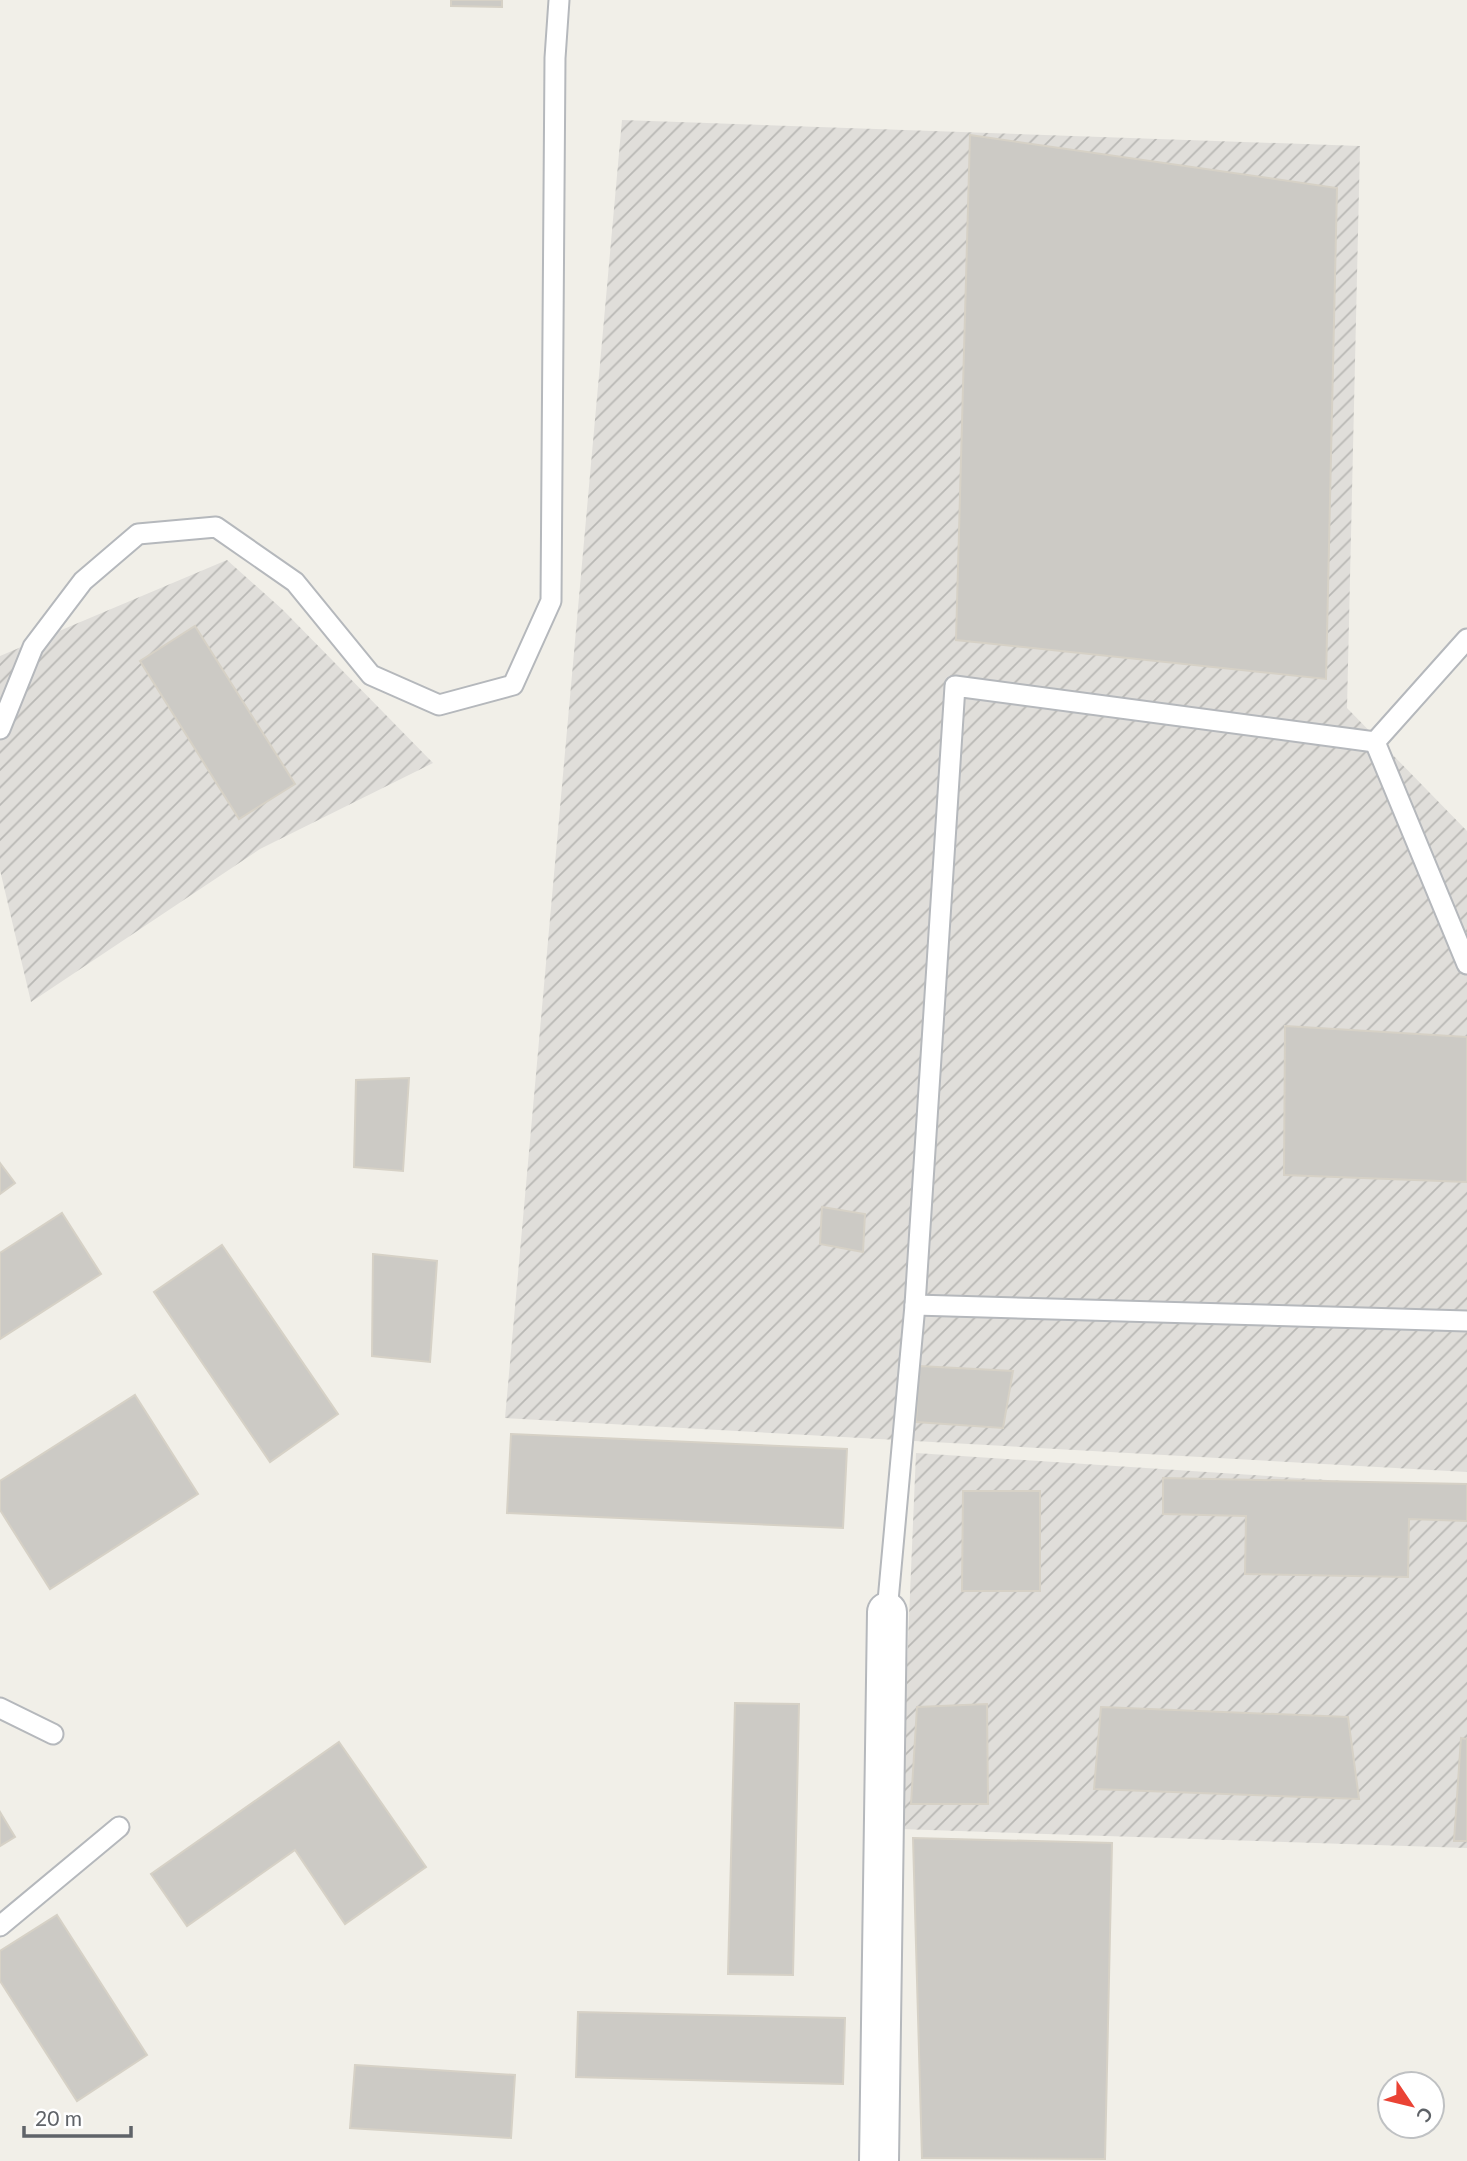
<svg xmlns="http://www.w3.org/2000/svg" width="1467" height="2161" viewBox="0 0 1467 2161" font-family="Lato,sans-serif">
<style>
.industrial{fill:url(#industrial-furrows)}
.building{fill:#cccac5;stroke:#d6d1c6;stroke-width:2}
.lines{fill:none;stroke-linecap:round;stroke-linejoin:round}
.service-casing{stroke:#b5b8bc;stroke-width:23}
.minor-casing{stroke:#b5b8bc;stroke-width:42}
.service{stroke:#fff;stroke-width:19}
.minor{stroke:#fff;stroke-width:38}
</style>
<defs>
<pattern id="industrial-furrows" width="10" height="10" patternUnits="userSpaceOnUse" patternTransform="scale(1.75)"><rect width="10" height="10" fill="#e0deda"/><path d="M-1 1l2-2M0 10L10 0M9 11l2-2" fill="none" stroke="#b9b8b5"/></pattern>
</defs>
<rect width="100%" height="100%" fill="#f1efe8"/>
<g class="industrial">
<polygon points="622,120 1360,146 1347,708 1467,831 1467,1472 505,1418"/>
<polygon points="227,560 283,610 433,763 260,849 31,1002 0,870 0,656"/>
<polygon points="916,1453 1467,1489 1467,1848 900,1829"/>
</g>
<g class="building">
<polygon points="451,0 502,0 502,7 451,6"/>
<polygon points="970,135 1337,188 1326,679 956,640"/>
<polygon points="195,626 295,784 239,819 140,661"/>
<polygon points="1285,1026 1467,1037 1467,1182 1284,1175"/>
<polygon points="409,1078 403,1171 354,1167 356,1080"/>
<polygon points="0,1163 15,1183 0,1194"/>
<polygon points="822,1207 865,1214 863,1252 820,1244"/>
<polygon points="62,1213 101,1274 0,1339 0,1253"/>
<polygon points="222,1245 338,1414 270,1462 154,1292"/>
<polygon points="373,1254 437,1261 430,1362 372,1356"/>
<polygon points="919,1366 1013,1371 1003,1428 916,1422"/>
<polygon points="135,1395 198,1494 50,1589 0,1510 0,1481"/>
<polygon points="511,1434 847,1449 843,1528 507,1513"/>
<polygon points="1163,1478 1467,1484 1467,1521 1409,1519 1408,1577 1245,1574 1246,1516 1163,1514"/>
<polygon points="963,1491 1040,1491 1040,1591 962,1591"/>
<polygon points="735,1703 799,1704 793,1975 728,1974"/>
<polygon points="987,1704 988,1804 911,1804 917,1707"/>
<polygon points="1101,1707 1348,1717 1359,1799 1094,1789"/>
<polygon points="1461,1738 1467,1739 1467,1841 1454,1841"/>
<polygon points="339,1742 426,1867 345,1924 295,1850 187,1926 151,1874"/>
<polygon points="0,1812 15,1837 0,1846"/>
<polygon points="913,1838 1112,1843 1105,2159 922,2158"/>
<polygon points="57,1915 147,2055 77,2101 0,1981 0,1951"/>
<polygon points="578,2012 845,2018 843,2084 576,2077"/>
<polygon points="355,2065 515,2075 511,2138 350,2128"/>
</g>
<g class="lines">
<defs>
<g id="service">
<polyline points="1467,639 1375,742 1467,964"/>
<polyline points="0,729 33,647 83,581 138,534 216,527 295,582 371,675 439,705 513,685 551,601 555,58 559,0"/>
<polyline points="915,1305 1467,1321"/>
<polyline points="887,1612 915,1305 955,686 1375,742"/>
<polyline points="0,1708 53,1734"/>
<polyline points="0,1926 119,1827"/>
</g>
<polyline id="minor" points="879,2161 887,1612"/>
</defs>
<use href="#service" class="service-casing"/>
<use href="#minor" class="minor-casing"/>
<use href="#service" class="service"/>
<use href="#minor" class="minor"/>
</g>
<g transform="translate(1411 2105) rotate(125)"><circle r="33" fill="#ffffff" stroke="#bfc1c3" stroke-width="2"/>
<path d="M0-5L12 26L0 18L-12 26Z" fill="#ea4335"/>
<text y="-10" font-size="19" font-weight="bold" text-anchor="middle" fill="#5f6368">С</text>
</g>
<path d="M24 2126v10h107v-10" fill="none" stroke="#5f6368" stroke-width="3.5"/>
<text x="35" y="2126" font-size="21" fill="#5f6368" stroke="#ffffff" stroke-width="5" paint-order="stroke">20 m</text>
</svg>
